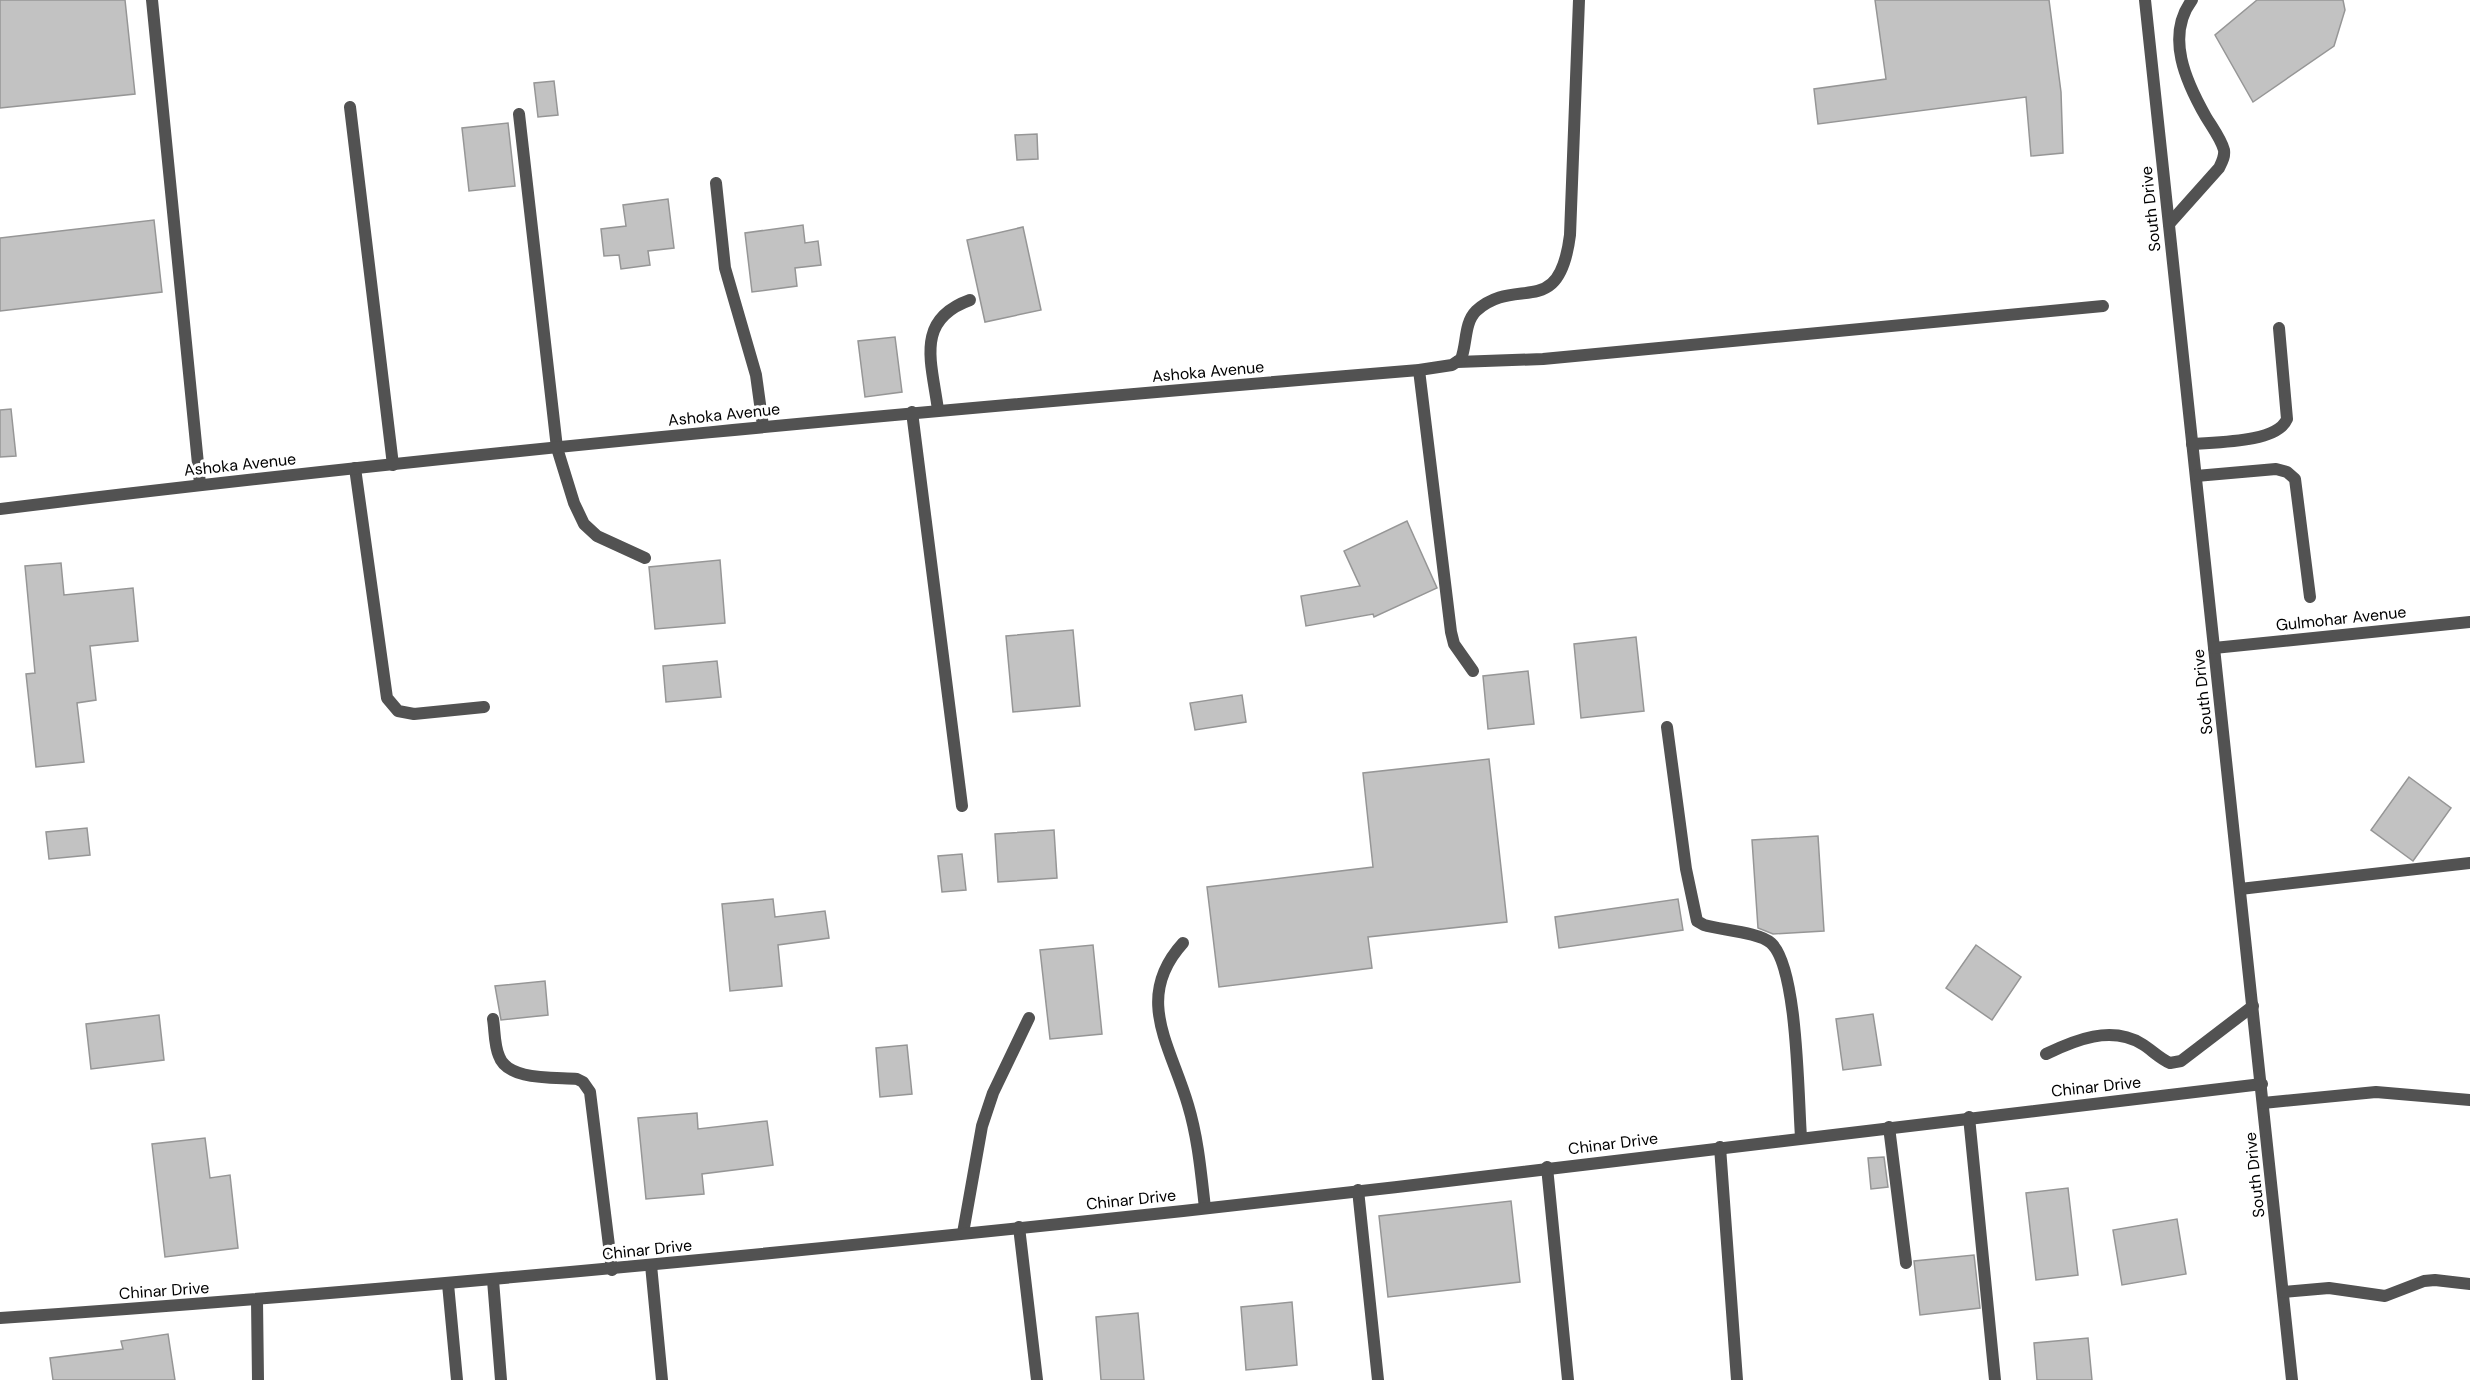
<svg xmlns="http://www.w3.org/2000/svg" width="2470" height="1380" viewBox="0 0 2470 1380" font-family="'DM Sans',sans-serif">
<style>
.building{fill:#c2c2c2;stroke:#969696;stroke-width:1.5}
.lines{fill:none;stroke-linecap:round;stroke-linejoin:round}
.street{stroke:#525252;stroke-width:12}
.labels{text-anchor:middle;stroke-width:6;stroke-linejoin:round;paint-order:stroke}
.street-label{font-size:16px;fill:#000;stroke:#fff}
</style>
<rect width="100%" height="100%" fill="#fff"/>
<g class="building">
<polygon points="0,0 125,0 135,94 0,108"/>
<polygon points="1875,0 2049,0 2061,92 2063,153 2031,156 2026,97 1818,124 1814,89 1886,79"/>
<polygon points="2257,0 2343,0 2345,10 2334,46 2253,102 2215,35"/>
<polygon points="554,81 558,115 538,117 534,83"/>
<polygon points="508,123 515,186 469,191 462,128"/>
<polygon points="1037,134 1038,159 1017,160 1015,135"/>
<polygon points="668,199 674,248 648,251 650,265 621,269 619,255 604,256 601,229 626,226 623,205"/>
<polygon points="154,220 162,292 0,311 0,238"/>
<polygon points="803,225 805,243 818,241 821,265 795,268 797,286 752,292 745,233"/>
<polygon points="1023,227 1041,310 985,322 967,240"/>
<polygon points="895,337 902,392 865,397 858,341"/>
<polygon points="11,409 16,456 0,457 0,410"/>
<polygon points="1407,521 1437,588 1374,617 1373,614 1306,626 1301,596 1360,586 1344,551"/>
<polygon points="720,560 725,623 655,629 649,567"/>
<polygon points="61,563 64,595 133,588 138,641 90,646 96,700 77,703 84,762 36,767 26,674 35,673 25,566"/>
<polygon points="1073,630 1080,706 1013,712 1006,636"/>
<polygon points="1636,637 1644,711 1581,718 1574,644"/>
<polygon points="717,661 721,697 666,702 663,666"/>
<polygon points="1528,671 1534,724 1488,729 1483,676"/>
<polygon points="1242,695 1246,722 1195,730 1190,703"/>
<polygon points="1489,759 1507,922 1368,937 1372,968 1219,987 1207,887 1373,867 1363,773"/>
<polygon points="2409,777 2451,808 2413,861 2371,830"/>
<polygon points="87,828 90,855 49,859 46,832"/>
<polygon points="1054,830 1057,878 998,882 995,834"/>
<polygon points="1818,836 1824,931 1773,934 1758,928 1752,840"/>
<polygon points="962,854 966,890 942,892 938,856"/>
<polygon points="773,899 775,917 825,911 829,938 778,945 782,986 730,991 722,904"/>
<polygon points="1678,899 1683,930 1559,948 1555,917"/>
<polygon points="1093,945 1102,1034 1050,1039 1040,950"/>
<polygon points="1976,945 2021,977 1992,1020 1946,988"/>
<polygon points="545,981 548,1015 501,1020 495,986"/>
<polygon points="1873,1014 1881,1065 1843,1070 1836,1019"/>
<polygon points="159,1015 164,1060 91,1069 86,1024"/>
<polygon points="907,1045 912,1094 880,1097 876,1048"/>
<polygon points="697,1113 698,1129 767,1121 773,1165 702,1174 704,1194 646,1199 638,1118"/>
<polygon points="205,1138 210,1178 230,1175 238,1248 165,1257 152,1144"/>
<polygon points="1884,1157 1888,1187 1871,1189 1868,1158"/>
<polygon points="2068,1188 2078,1275 2036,1280 2026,1193"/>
<polygon points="1511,1201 1520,1282 1388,1297 1379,1216"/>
<polygon points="2177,1219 2186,1274 2122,1285 2113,1230"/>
<polygon points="1974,1255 1980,1308 1920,1315 1914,1261"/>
<polygon points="1292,1302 1297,1365 1246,1370 1241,1307"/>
<polygon points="1138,1313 1144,1380 1101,1380 1096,1317"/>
<polygon points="168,1334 175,1380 53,1380 50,1358 123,1349 121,1341"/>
<polygon points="2088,1338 2092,1380 2037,1380 2034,1343"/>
</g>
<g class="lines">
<g class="street">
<polyline points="152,0 200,484"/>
<polyline points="2145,0 2292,1380"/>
<polyline points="350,107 393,465"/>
<polyline points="519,114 557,448 574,503 584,524 597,536 645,558"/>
<polyline points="716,183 725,268 756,375 763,426"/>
<path d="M2169,224L2219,168C2222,162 2225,157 2224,150C2221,139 2212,127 2206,117C2186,82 2165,36 2192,0"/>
<polyline points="1457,362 1543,359 2103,306"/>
<polyline points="1419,370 1451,632 1454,644 1473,671"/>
<path d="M938,410C932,363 914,320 970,300"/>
<polyline points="912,412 962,806"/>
<path d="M2192,444C2216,442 2277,443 2287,419L2279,328"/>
<polyline points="355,468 387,698 398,711 414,714 484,707"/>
<polyline points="2196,476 2276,469 2287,472 2295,479 2310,597"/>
<path d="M0,509C472,451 945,409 1419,370L1452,365L1461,359C1467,344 1464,323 1476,311C1517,274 1559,322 1570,235L1579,0"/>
<polyline points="2214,648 2470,622"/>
<path d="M1667,727L1686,869L1697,921L1704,925C1720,930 1759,932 1771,943C1798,967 1798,1098 1801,1137"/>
<polyline points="2240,889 2470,863"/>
<path d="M1183,943C1133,998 1171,1046 1188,1105C1198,1138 1201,1173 1205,1208"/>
<path d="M493,1019C495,1031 494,1045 499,1056C507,1081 555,1077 577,1079L583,1082L590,1092L612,1270"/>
<path d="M2046,1054C2075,1040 2111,1025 2142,1044C2152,1050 2159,1058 2170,1063L2181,1061L2253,1006"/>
<polyline points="2263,1103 2376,1092 2470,1100"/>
<polyline points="1969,1117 1995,1380"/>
<polyline points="1889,1127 1906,1263"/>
<polyline points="1720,1147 1737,1380"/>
<polyline points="1547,1167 1568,1380"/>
<polyline points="1358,1190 1378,1380"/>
<polyline points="1019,1227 1037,1380"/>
<polyline points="963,1233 982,1126 993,1093 1029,1018"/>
<polyline points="651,1265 662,1380"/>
<polyline points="493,1280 501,1380"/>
<polyline points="448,1284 457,1380"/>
<polyline points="2283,1292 2329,1288 2385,1296 2424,1281 2435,1280 2470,1284"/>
<polyline points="257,1300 258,1380"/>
<path d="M0,1318C395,1291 789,1253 1183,1211C1543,1172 1902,1125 2262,1084"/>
</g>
</g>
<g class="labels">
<g class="street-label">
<text transform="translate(2150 209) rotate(-96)" y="6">South Drive</text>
<text transform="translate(1208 371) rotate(-5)" y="6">Ashoka Avenue</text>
<text transform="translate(724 414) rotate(-6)" y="6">Ashoka Avenue</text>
<text transform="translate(240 464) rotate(-6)" y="6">Ashoka Avenue</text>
<text transform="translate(2341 618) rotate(-6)" y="6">Gulmohar Avenue</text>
<text transform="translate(2202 692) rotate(-96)" y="6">South Drive</text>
<text transform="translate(2096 1086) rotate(-6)" y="6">Chinar Drive</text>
<text transform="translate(1613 1143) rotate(-7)" y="6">Chinar Drive</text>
<text transform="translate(2254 1175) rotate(-96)" y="6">South Drive</text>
<text transform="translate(1131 1199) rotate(-6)" y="6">Chinar Drive</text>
<text transform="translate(647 1249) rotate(-6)" y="6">Chinar Drive</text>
<text transform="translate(164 1290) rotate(-4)" y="6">Chinar Drive</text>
</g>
</g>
</svg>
